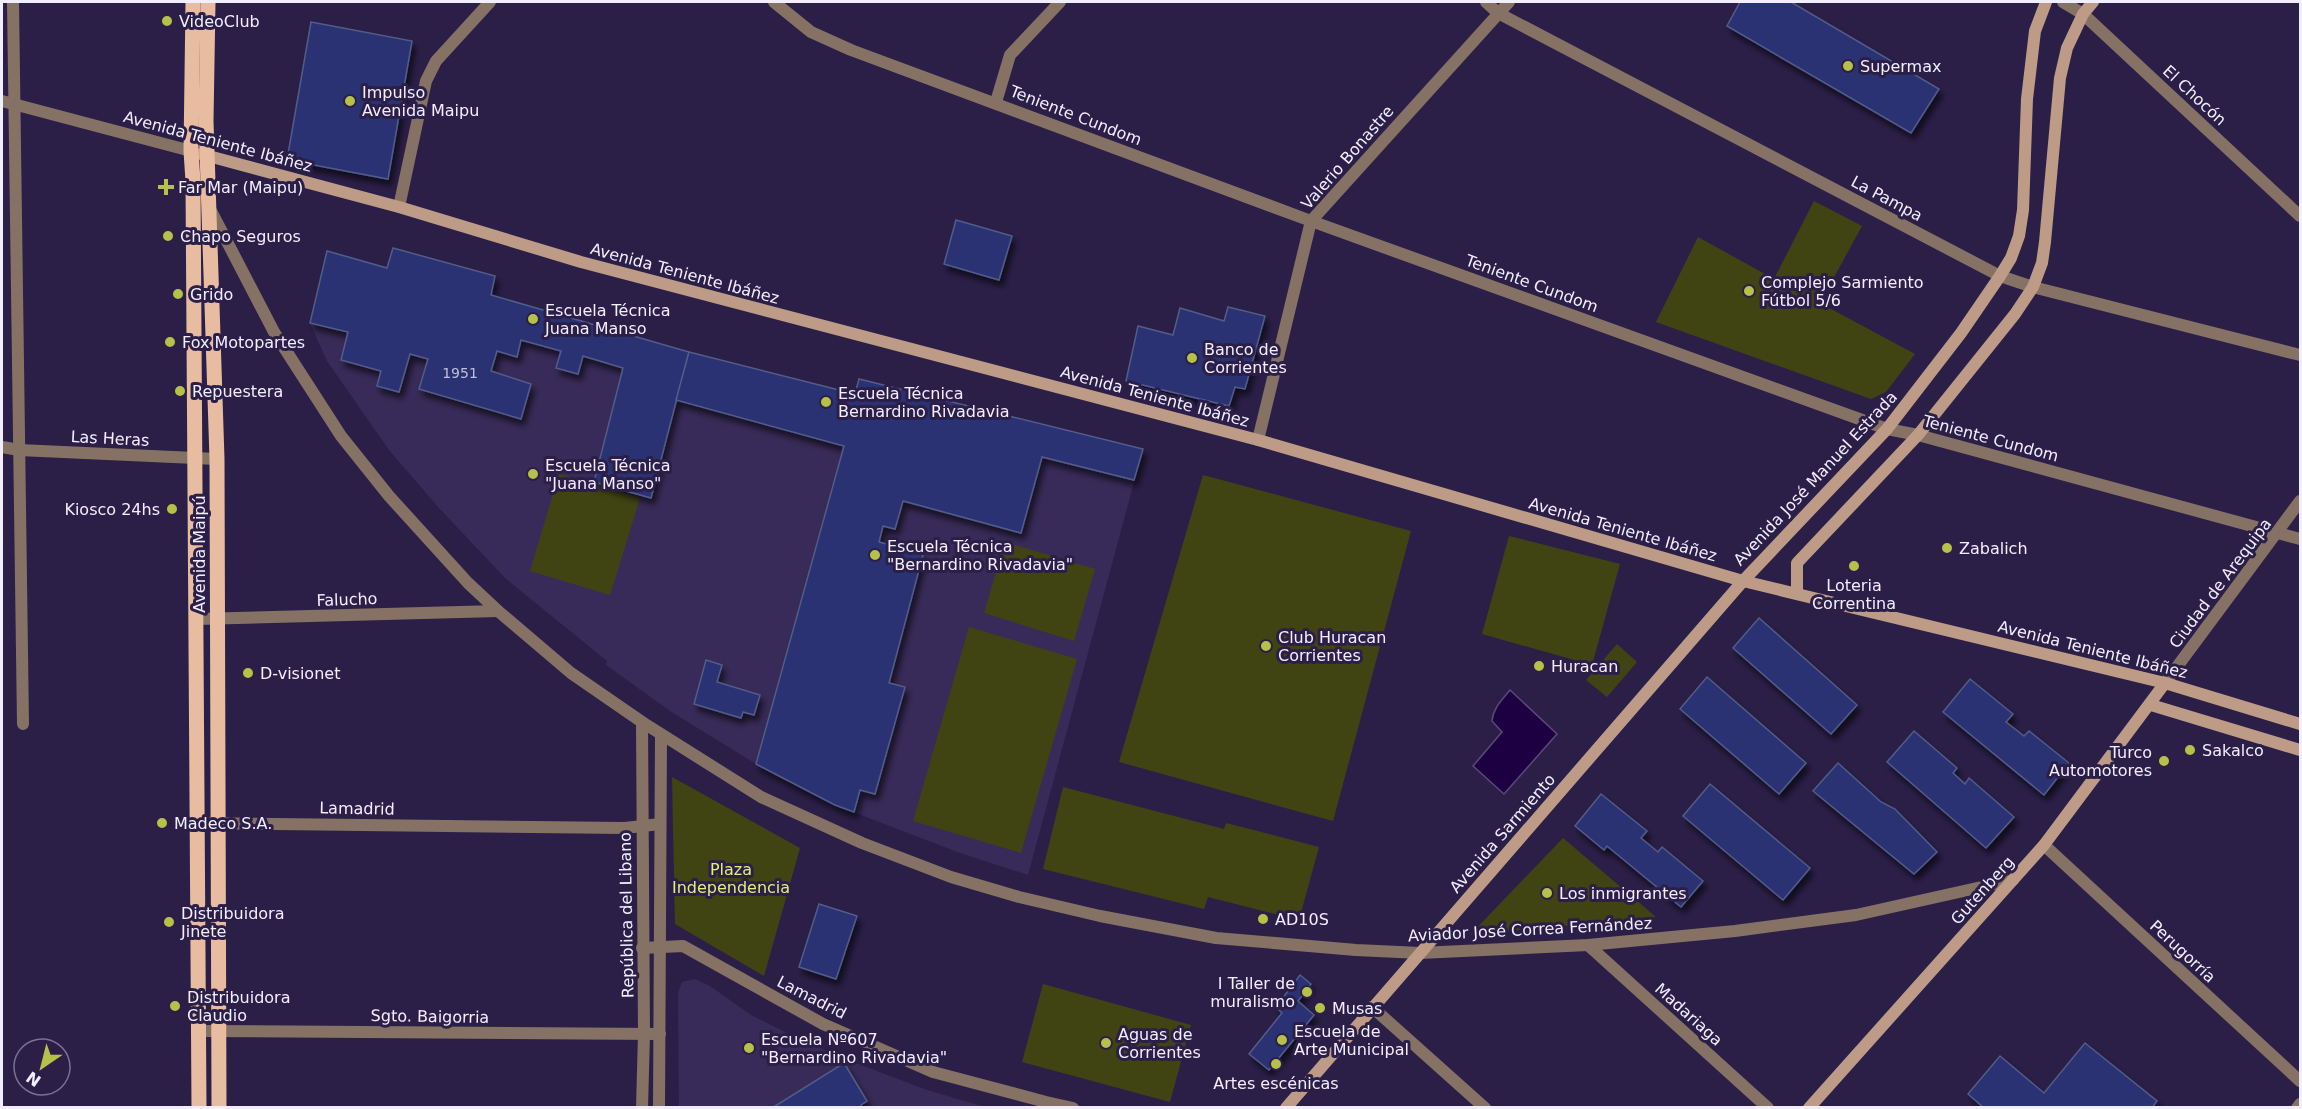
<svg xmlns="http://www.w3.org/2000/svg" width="2302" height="1109" viewBox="0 0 2302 1109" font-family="'DejaVu Sans',sans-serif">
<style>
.built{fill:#392b59}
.green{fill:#404413}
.water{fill:#1d0042;stroke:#5d477b;stroke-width:1.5}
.building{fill:#2a3173;stroke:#525c89;stroke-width:1.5;filter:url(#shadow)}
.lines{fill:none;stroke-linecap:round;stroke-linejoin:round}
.minor{stroke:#867264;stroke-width:12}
.tertiary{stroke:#867264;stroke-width:12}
.secondary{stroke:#bd9b86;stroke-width:12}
.primary{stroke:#e7bca0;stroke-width:15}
.poi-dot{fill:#b6c149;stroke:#2b1f48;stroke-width:2}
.labels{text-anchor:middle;stroke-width:6;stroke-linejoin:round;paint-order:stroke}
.number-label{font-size:14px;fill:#bfbfdc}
.poi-label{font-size:16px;fill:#f1eeff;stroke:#2b1f48;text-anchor:start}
.street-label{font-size:16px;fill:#f1eeff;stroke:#2b1f48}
.park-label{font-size:16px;fill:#e1ee78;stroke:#2b1f48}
</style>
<defs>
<filter id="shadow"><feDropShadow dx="3.5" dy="6" stdDeviation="3" flood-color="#0009"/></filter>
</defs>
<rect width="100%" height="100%" fill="#2b1f48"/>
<g class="built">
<polygon points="393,248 495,276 491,295 689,352 854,394 859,379 1143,449 1028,875 960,853 835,805 756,764 670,711 606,665 607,661 505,578 439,508 389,450 327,361 310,323 327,251 387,268"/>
<polygon points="695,979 710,986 751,1015 793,1036 848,1060 927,1090 985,1107 679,1107 678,993 682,982"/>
</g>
<g class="green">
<polygon points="1814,201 1862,226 1820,303 1915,354 1886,392 1871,399 1656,322 1698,237 1774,279"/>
<polygon points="559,474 640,498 610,595 530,571"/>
<polygon points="1203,475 1411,531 1333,821 1119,762"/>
<polygon points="1509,536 1620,564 1592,665 1482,634"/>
<polygon points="1005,542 1095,569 1074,641 984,613"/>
<polygon points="969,627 1077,659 1021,853 913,821"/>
<polygon points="1617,644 1637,662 1607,697 1586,680"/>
<polygon points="672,777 800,848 764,976 675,924"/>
<polygon points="1063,787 1224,829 1226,823 1319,847 1299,920 1208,897 1204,909 1043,869"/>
<polygon points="1563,838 1656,917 1470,935"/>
<polygon points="1043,984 1191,1025 1170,1102 1022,1062"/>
</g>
<path class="water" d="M1510,690L1557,734L1504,794L1473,766L1502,732L1492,721C1493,708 1502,700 1510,690Z"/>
<g class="building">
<polygon points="1740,2 1791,2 1939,89 1911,133 1727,26"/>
<polygon points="311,22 412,41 388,179 287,160"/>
<polygon points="956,220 1012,236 999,280 944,264"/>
<polygon points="393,248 495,276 491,295 689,352 651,498 594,482 623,368 583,356 578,374 556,368 561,351 521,340 517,357 497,351 491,371 531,384 521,419 419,389 428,359 410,354 399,392 377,386 381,371 341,360 348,332 310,323 327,251 387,268"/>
<polygon points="1228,307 1265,316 1245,389 1235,387 1229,406 1126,381 1138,326 1173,335 1180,308 1224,321"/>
<polygon points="689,352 855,394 859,379 1143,449 1134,480 1042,457 1021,533 903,501 895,529 883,526 879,542 923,555 889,683 905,687 875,794 860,790 854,812 835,805 756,764 844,446 676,400"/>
<polygon points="1759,618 1857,705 1831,734 1733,648"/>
<polygon points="706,660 722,665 717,682 760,695 754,715 743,712 741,718 694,704"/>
<polygon points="1707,677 1806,763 1779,794 1680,709"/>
<polygon points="1970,679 2013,714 2006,722 2024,736 2029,731 2069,763 2044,795 1943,712"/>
<polygon points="1914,731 1957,768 1953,773 1965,784 1969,778 2014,817 1986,848 1887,762"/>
<polygon points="1838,763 1881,802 1895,809 1937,852 1914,874 1813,791"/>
<polygon points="1710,784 1810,868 1783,900 1683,816"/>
<polygon points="1601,794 1647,831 1641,838 1658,852 1662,847 1703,881 1681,907 1607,846 1604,850 1575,826"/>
<polygon points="819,904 857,916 836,979 799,967"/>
<polygon points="1300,975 1311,984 1298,1001 1314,1015 1269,1070 1249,1054 1282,1013 1276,1007"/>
<polygon points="2085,1043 2157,1101 2152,1108 1984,1108 1968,1094 2000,1056 2044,1093"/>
<polygon points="844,1063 867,1101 861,1105 862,1108 772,1108"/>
</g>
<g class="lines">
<g class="minor">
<polyline points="13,2 23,724"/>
<polyline points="774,2 811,32 851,50 1311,221 1887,429 1918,435 2300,539"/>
<polyline points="1486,2 1498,13 2000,276 2033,287 2300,355"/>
<polyline points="2063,2 2083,14 2300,216"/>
<polyline points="996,102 1010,55 1060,2"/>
<polyline points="399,207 426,81 436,61 490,2"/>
<polyline points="1258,440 1311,221 1509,2"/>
<polyline points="197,619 498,611"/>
<polyline points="642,722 644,1034 642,1108"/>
<polyline points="198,823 625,828 660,824"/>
<polyline points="2044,845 2300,1081"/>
<polyline points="1588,945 1768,1108"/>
<polyline points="642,948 683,946 823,1024 933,1072 1046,1102 1073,1108"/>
<polyline points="1372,1007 1485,1108"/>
<polyline points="199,1031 660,1034"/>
<polyline points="659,1108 661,735"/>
<polyline points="2297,1108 2300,1104"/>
</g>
<g class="tertiary">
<polyline points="2,101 191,151 193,159"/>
<polyline points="209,207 274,332 341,436 389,496 468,583 498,611 571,673 642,722 761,797 862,843 951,877 1019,897 1100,916 1216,938 1356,950 1420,953 1588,945 1735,931 1856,915 2013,880"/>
<polyline points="2,447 19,450 217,459"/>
<polyline points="2165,683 2300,501"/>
</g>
<g class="secondary">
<polyline points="201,154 399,207 581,262 1258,440 1743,581 2165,683 2300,724"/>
<polyline points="1797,593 1797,563 1918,435 2015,314 2033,287 2042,263 2045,242 2060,78 2067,48 2083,14 2093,2"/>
<polyline points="2151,705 2300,750"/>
<polyline points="1286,1108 1743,581 1887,429 1961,333 2000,276 2011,258 2019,236 2023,210 2027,99 2035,31 2046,2"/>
<polyline points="1809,1108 2044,845 2165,683"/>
</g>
<g class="primary">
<polyline points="193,2 191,151 193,181 199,1108"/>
<polyline points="208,2 206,121 217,459 219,1108"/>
</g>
</g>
<g class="poi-dot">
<circle cx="167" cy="21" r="6"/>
<circle cx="1848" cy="66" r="6"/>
<circle cx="350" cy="101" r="6"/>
<path d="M163 178h6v6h6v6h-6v6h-6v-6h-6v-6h6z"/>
<circle cx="168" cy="236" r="6"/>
<circle cx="1749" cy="291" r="6"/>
<circle cx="178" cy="294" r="6"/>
<circle cx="533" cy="319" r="6"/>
<circle cx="170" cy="342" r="6"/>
<circle cx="1192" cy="358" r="6"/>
<circle cx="180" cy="391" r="6"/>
<circle cx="826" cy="402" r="6"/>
<circle cx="533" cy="474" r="6"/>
<circle cx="172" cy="509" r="6"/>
<circle cx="1947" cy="548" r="6"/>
<circle cx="875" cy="555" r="6"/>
<circle cx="1854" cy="566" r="6"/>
<circle cx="1266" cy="646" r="6"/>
<circle cx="1539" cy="666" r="6"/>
<circle cx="248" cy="673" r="6"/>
<circle cx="2190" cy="750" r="6"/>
<circle cx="2164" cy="761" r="6"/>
<circle cx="162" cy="823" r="6"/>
<circle cx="1547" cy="893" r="6"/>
<circle cx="1263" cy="919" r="6"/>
<circle cx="169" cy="922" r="6"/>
<circle cx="1307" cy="992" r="6"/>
<circle cx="175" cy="1006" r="6"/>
<circle cx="1320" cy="1008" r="6"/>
<circle cx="1282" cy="1040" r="6"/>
<circle cx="1106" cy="1043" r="6"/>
<circle cx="749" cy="1048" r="6"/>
<circle cx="1276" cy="1064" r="6"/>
</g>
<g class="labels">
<g class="number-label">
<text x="460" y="378">1951</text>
</g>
<g class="poi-label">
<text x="179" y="27">VideoClub</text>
<text x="1860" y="72">Supermax</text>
<text x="362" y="98">Impulso<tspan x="362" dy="18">Avenida Maipu</tspan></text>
<text x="178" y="193">Far Mar (Maipu)</text>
<text x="180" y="242">Chapo Seguros</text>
<text x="1761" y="288">Complejo Sarmiento<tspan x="1761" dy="18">Fútbol 5/6</tspan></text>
<text x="190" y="300">Grido</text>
<text x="545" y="316">Escuela Técnica<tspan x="545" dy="18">Juana Manso</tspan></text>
<text x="182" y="348">Fox Motopartes</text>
<text x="1204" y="355">Banco de<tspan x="1204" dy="18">Corrientes</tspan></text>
<text x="192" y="397">Repuestera</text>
<text x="838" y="399">Escuela Técnica<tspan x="838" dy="18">Bernardino Rivadavia</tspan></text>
<text x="545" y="471">Escuela Técnica<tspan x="545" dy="18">"Juana Manso"</tspan></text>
<text x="160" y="515" text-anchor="end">Kiosco 24hs</text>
<text x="887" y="552">Escuela Técnica<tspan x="887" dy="18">"Bernardino Rivadavia"</tspan></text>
<text x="1959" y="554">Zabalich</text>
<text x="1854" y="591" text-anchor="middle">Loteria<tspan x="1854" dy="18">Correntina</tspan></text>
<text x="1278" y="643">Club Huracan<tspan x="1278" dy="18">Corrientes</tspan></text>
<text x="1551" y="672">Huracan</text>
<text x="260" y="679">D-visionet</text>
<text x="2202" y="756">Sakalco</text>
<text x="2152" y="758" text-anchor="end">Turco<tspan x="2152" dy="18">Automotores</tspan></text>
<text x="174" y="829">Madeco S.A.</text>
<text x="1559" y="899">Los inmigrantes</text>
<text x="181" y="919">Distribuidora<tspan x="181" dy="18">Jinete</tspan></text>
<text x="1275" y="925">AD10S</text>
<text x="1295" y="989" text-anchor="end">I Taller de<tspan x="1295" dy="18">muralismo</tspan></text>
<text x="187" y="1003">Distribuidora<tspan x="187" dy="18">Claudio</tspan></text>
<text x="1332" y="1014">Musas</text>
<text x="1294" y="1037">Escuela de<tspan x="1294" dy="18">Arte Municipal</tspan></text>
<text x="1118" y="1040">Aguas de<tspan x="1118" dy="18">Corrientes</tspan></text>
<text x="761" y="1045">Escuela Nº607<tspan x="761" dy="18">"Bernardino Rivadavia"</tspan></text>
<text x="1276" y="1089" text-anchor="middle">Artes escénicas</text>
</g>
<g class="street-label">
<text transform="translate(2195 95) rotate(43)" y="6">El Chocón</text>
<text transform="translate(1076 115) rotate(21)" y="6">Teniente Cundom</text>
<text transform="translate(218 141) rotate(15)" y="6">Avenida Teniente Ibáñez</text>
<text transform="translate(1347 157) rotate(-49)" y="6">Valerio Bonastre</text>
<text transform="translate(1887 198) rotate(28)" y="6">La Pampa</text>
<text transform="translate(685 273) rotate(15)" y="6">Avenida Teniente Ibáñez</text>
<text transform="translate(1532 283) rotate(20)" y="6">Teniente Cundom</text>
<text transform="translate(1155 396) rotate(15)" y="6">Avenida Teniente Ibáñez</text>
<text transform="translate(110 438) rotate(3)" y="6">Las Heras</text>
<text transform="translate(1991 438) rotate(15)" y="6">Teniente Cundom</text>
<text transform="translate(1815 478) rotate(-47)" y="6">Avenida José Manuel Estrada</text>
<text transform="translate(1623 529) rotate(16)" y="6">Avenida Teniente Ibáñez</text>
<text transform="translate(199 554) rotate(-90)" y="6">Avenida Maipú</text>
<text transform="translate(2220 583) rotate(-53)" y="6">Ciudad de Arequipa</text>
<text transform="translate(347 599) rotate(-2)" y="6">Falucho</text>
<text transform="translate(2093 649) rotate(14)" y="6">Avenida Teniente Ibáñez</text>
<text transform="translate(357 808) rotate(1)" y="6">Lamadrid</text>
<text transform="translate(1502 833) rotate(-49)" y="6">Avenida Sarmiento</text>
<text transform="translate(1982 890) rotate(-48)" y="6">Gutenberg</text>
<text transform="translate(626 915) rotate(-91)" y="6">República del Libano</text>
<text transform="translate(1530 929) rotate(-3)" y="6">Aviador José Correa Fernández</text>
<text transform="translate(2183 951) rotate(43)" y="6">Perugorría</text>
<text transform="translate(812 997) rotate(27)" y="6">Lamadrid</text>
<text transform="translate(1689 1014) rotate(42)" y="6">Madariaga</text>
<text transform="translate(430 1016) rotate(1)" y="6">Sgto. Baigorria</text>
</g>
<g class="park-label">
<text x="731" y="875">Plaza<tspan x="731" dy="18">Independencia</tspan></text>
</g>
</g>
<rect width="2302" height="1109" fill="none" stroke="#f1eeff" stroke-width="6"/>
<g transform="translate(42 1067) rotate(215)"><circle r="28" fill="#2b1f48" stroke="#7a7291" stroke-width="1.5"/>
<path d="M0-4.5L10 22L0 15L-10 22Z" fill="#b6c149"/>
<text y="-9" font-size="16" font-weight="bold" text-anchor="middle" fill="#f1eeff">N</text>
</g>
</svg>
